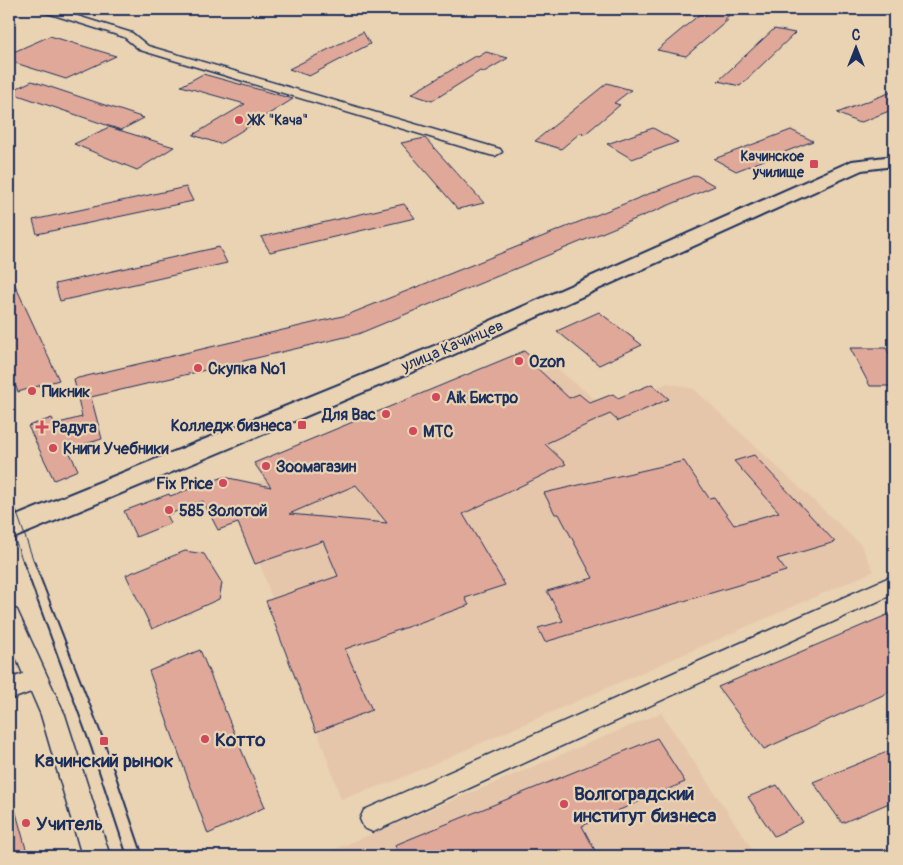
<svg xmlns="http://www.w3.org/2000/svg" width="903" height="865" viewBox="0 0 903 865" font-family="Pangolin,sans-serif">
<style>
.built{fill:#e6c6aa}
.building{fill:#e0a899;stroke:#1b2f5e;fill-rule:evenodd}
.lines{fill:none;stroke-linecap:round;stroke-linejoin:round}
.minor-casing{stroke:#1b2f5e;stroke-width:3}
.major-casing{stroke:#1b2f5e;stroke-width:4}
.minor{fill:#e9d3b2;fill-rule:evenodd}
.major{fill:#e9d3b2;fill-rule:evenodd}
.tram-far1{stroke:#1b2f5e;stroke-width:1}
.tram{stroke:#1b2f5e;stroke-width:2}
.poi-dot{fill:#d1495b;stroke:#e9d3b2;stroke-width:2}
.labels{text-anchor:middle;stroke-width:4.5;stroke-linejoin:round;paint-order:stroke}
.far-poi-label{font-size:14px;font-weight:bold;fill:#1b2f5e;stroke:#e9d3b2;text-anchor:start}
.street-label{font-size:16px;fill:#1b2f5e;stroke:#e9d3b2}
.poi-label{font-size:16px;font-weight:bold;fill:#1b2f5e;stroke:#e9d3b2;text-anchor:start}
.near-poi-label{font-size:19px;font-weight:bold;fill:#1b2f5e;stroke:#e9d3b2;text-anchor:start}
</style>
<rect width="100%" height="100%" fill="#e9d3b2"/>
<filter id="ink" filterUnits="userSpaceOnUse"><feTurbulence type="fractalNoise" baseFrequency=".02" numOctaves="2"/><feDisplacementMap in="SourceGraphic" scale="10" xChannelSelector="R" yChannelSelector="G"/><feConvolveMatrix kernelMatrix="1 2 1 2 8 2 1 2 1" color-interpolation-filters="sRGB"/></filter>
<g filter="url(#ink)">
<g class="built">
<polygon points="555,367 605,407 668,383 694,389 861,545 874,571 392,782 341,799 235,491"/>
<polygon points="661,713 757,856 319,856"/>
</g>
<g class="building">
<polygon points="713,9 736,9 724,20 728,20 686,56 657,50 700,14 705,15"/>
<polygon points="774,29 795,33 740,86 718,81"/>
<polygon points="363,32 370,44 309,76 289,69"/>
<polygon points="50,36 116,56 66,79 9,61 9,54"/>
<polygon points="486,52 508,58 484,72 480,71 432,101 411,94 475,56 478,57"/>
<polygon points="203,74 293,99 220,144 193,135 245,104 181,86"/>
<polygon points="32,81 144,118 121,130 9,92"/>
<polygon points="607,83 631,90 614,103 620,105 585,134 580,133 561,149 535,141"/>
<polygon points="894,91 894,109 859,123 837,113"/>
<polygon points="109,127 174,147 137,170 74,144"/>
<polygon points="653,128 678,142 632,159 607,144"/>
<polygon points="791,130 813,141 736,171 714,159"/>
<polygon points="425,138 484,203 458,209 401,143"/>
<polygon points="696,175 715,186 358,334 91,397 102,439 68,449 78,470 54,480 28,426 52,418 55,424 82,417 74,379 347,315"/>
<polygon points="186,187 193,201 37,234 33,220"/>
<polygon points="404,204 415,218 270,252 261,237"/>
<polygon points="219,247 227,263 60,301 55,284"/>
<polygon points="9,272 59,380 18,392 9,369"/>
<polygon points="599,312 642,345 599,365 557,331"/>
<polygon points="850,348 886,348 894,362 894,386 870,386"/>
<path d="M524,351L540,365L536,367L569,398L579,394L590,403L613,394L618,398L652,384L669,399L618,421L610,414L545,444L566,464L463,514L505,585L465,598L469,605L345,649L372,710L316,732L266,601L338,576L323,541L255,564L238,523L218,530L203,501L167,515L171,523L136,537L124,511L169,494L170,496L224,477L271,487L254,463ZM356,485L387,523L289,514Z"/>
<polygon points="754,455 835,542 777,559 786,571 545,642 538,628 563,621 547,591 593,578 559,514 555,514 544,493 684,461 709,498 714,497 734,525 779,512 734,461"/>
<polygon points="185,551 204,554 222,583 219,599 152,629 126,575"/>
<polygon points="894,612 894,690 764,749 718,687"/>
<polygon points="200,650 265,807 208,834 149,671"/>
<polygon points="657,738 685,782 582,826 598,856 399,856 395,845"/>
<polygon points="894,749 894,801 842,823 813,782"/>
<polygon points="777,785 803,822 774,836 748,797"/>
<polygon points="13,802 28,856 9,856 9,803"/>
</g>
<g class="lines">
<defs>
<g id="minor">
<polygon points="40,9 55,9 132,33 148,46 500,149 502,152 495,156 490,155 140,50 124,37 41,11"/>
<polygon points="894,575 894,594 382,828 373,832 364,828 360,819 364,810"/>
<polygon points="9,607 17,610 65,715 110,856 82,856 41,715 31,692 9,700 9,679 23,674 9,641"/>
</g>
<polygon id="major" points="894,156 894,166 862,170 450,356 9,540 9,519 434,346 852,161"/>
</defs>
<use href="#minor" class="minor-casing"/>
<use href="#major" class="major-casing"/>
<use href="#minor" class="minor"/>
<use href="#major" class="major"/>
<g class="tram-far1">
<polyline points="9,490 34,562"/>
<polyline points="9,524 23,562"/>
</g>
<g class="tram">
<polyline points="23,561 91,747 127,856"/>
<polyline points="34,561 104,741 143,856"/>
</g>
</g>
</g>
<g class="poi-dot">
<circle cx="239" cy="120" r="5"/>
<rect x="809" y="159" width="10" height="10" rx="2.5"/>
<circle cx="519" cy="361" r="5"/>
<circle cx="198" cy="368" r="5"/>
<circle cx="32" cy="391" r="5"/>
<circle cx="436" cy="397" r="5"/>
<circle cx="386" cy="414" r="5"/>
<rect x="297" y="420" width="10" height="10" rx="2.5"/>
<path d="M39.5 419.5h5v5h5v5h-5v5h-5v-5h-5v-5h5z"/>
<circle cx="413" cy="431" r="5"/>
<circle cx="53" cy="448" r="5"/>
<circle cx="266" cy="466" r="5"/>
<circle cx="223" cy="483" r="5"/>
<circle cx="169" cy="510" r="5"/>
<circle cx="205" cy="739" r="5"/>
<rect x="99" y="736" width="10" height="10" rx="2.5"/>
<circle cx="564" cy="804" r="5"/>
<circle cx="26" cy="823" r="5"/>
</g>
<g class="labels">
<g class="far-poi-label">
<text x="249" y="125">ЖК "Кача"</text>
<text x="804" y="161" text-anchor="end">Качинское<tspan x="804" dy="16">училище</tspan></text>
</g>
<g class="street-label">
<text transform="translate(452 345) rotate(-23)" y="6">улица Качинцев</text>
</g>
<g class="poi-label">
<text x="529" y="367">Ozon</text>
<text x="208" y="374">Скупка №1</text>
<text x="42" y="397">Пикник</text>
<text x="446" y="403">Aik Бистро</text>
<text x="376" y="420" text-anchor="end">Для Вас</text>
<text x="292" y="431" text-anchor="end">Колледж бизнеса</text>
<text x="52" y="433">Радуга</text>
<text x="423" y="437">МТС</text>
<text x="63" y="454">Книги Учебники</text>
<text x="276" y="472">Зоомагазин</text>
<text x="213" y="489" text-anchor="end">Fix Price</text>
<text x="179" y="516">585 Золотой</text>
</g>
<g class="near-poi-label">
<text x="215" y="746">Котто</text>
<text x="104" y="767" text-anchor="middle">Качинский рынок</text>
<text x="574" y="800">Волгоградский<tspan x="574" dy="22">институт бизнеса</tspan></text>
<text x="36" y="830">Учитель</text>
</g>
</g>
<rect width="903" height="865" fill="none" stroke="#e9d3b2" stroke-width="30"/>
<rect x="15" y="15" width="873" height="835" fill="none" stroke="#1b2f5e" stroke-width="2" filter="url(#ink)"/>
<g transform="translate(856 48)" stroke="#e9d3b2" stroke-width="4" paint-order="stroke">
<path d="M0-4L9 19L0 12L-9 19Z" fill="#1b2f5e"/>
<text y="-8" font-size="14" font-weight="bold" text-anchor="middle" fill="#1b2f5e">С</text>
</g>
</svg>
